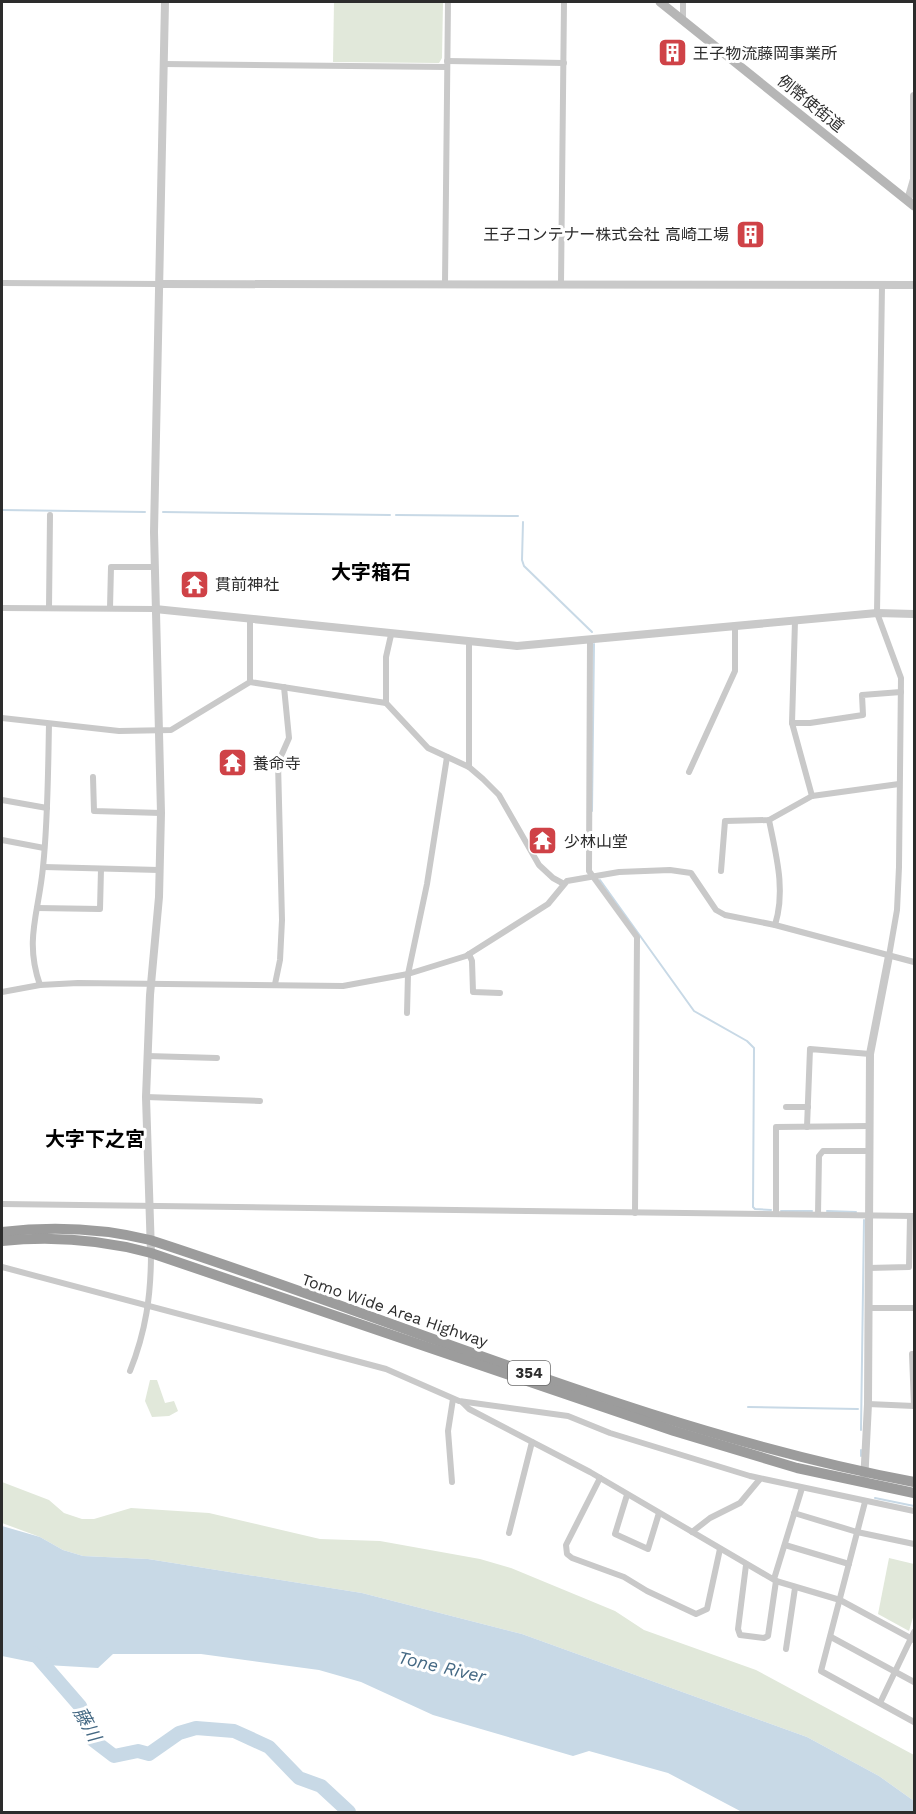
<svg xmlns="http://www.w3.org/2000/svg" width="916" height="1814" viewBox="0 0 916 1814" font-family="'Work Sans','Noto Sans JP',sans-serif">
<style>
.green{fill:#e1e8da}
.water{fill:#c8d9e6}
.lines{fill:none;stroke-linecap:round;stroke-linejoin:round}
.stream{stroke:#c8d9e6;stroke-width:2}
.river{stroke:#c8d9e6;stroke-width:14}
.minor{stroke:#c9c9c9;stroke-width:6}
.tertiary{stroke:#c9c9c9;stroke-width:8}
.secondary{stroke:#b6b6b6;stroke-width:9}
.trunk{stroke:#9c9c9c;stroke-width:10}
.labels{text-anchor:middle;stroke-width:6;stroke-linejoin:round;paint-order:stroke}
.shield{fill:#fff;stroke:#6b6b6b;stroke-width:1.5}
.shield-label{font-size:15px;font-weight:bold;fill:#2c2c2c}
.poi-label{font-size:16px;fill:#2c2c2c;stroke:#fff;text-anchor:start}
.street-label{font-size:16px;fill:#2c2c2c;stroke:#fff}
.water-label{font-size:18px;font-style:italic;fill:#446883;stroke:#fff}
.quarter-label{font-size:20px;font-weight:bold;fill:#000;stroke:#fff}
</style>
<rect width="100%" height="100%" fill="#fff"/>
<g class="green">
<polygon points="334,2 443,2 442,58 439,63 333,62"/>
<polygon points="150,1380 157,1380 165,1403 174,1401 178,1411 169,1416 152,1417 145,1401"/>
<polygon points="2,1482 49,1500 64,1513 82,1519 94,1519 131,1508 209,1513 320,1539 380,1541 480,1559 511,1568 615,1611 644,1630 756,1670 914,1755 914,1801 879,1776 807,1737 522,1634 362,1593 148,1559 83,1556 63,1550 40,1537 2,1523"/>
<polygon points="889,1558 914,1564 914,1614 909,1631 878,1614"/>
</g>
<polygon class="water" points="2,1526 40,1537 63,1550 83,1556 148,1559 362,1593 522,1634 807,1737 879,1776 914,1801 914,1812 742,1812 668,1773 589,1751 573,1756 433,1715 361,1682 319,1670 201,1654 113,1654 98,1668 46,1665 2,1656"/>
<g class="lines">
<g class="stream">
<polyline points="2,510 145,512"/>
<polyline points="163,512 390,515"/>
<polyline points="396,515 518,516"/>
<polyline points="523,522 522,560 524,566 592,632"/>
<polyline points="592,811 594,644"/>
<polyline points="600,880 694,1011 747,1041 754,1048 753,1207 755,1209 771,1210"/>
<polyline points="781,1211 812,1211"/>
<polyline points="827,1211 856,1212"/>
<polyline points="748,1407 858,1409"/>
<polyline points="861,1430 864,1220"/>
<polyline points="861,1450 861,1456"/>
<polyline points="875,1498 914,1506"/>
</g>
<polyline class="river" points="34,1653 80,1706 93,1740 114,1756 138,1751 149,1754 179,1733 196,1728 234,1731 269,1747 299,1778 321,1786 349,1812"/>
<g class="minor">
<polyline points="683,2 683,20"/>
<polyline points="447,61 564,63"/>
<polyline points="164,64 447,67"/>
<polyline points="2,283 160,284"/>
<polyline points="445,283 448,2"/>
<polyline points="561,283 564,2"/>
<polyline points="882,286 877,613 901,678 899,867 897,910 889,956"/>
<polyline points="2,608 155,609"/>
<polyline points="49,608 50,515"/>
<polyline points="110,608 111,567 154,567"/>
<polyline points="795,621 792,723 812,796"/>
<polyline points="590,639 589,871 637,937 635,1213"/>
<polyline points="469,643 469,767"/>
<polyline points="250,682 250,618"/>
<polyline points="386,703 386,657 391,635"/>
<polyline points="2,718 119,731 171,730 250,682 386,703 428,748 469,767 483,779 499,795 539,865 553,878 564,884"/>
<polyline points="792,723 810,723 863,715 862,695 901,692"/>
<polyline points="689,772 735,671 735,627"/>
<polyline points="93,777 94,811 161,813"/>
<polyline points="2,800 47,808"/>
<path d="M769,820C776,855 786,890 775,925"/>
<polyline points="2,840 44,848"/>
<polyline points="44,867 159,870"/>
<polyline points="721,871 725,821 769,820 812,796 899,784"/>
<polyline points="37,908 100,909 101,869"/>
<polyline points="469,954 472,961 473,992 500,993"/>
<polyline points="275,984 280,960 282,920 278,763 289,738 284,687"/>
<path d="M40,985C24,940 39,912 43,867C48,820 48,772 49,724"/>
<polyline points="2,992 40,985 78,983 343,986 408,974 466,956 548,904 567,881 619,872 670,870 691,873 716,910 725,915 775,925 914,962"/>
<polyline points="407,1013 408,974 427,884 447,757"/>
<polyline points="147,1056 217,1058"/>
<polyline points="146,1097 260,1101"/>
<polyline points="786,1107 808,1107"/>
<polyline points="807,1127 810,1049 870,1054"/>
<polyline points="2,1204 914,1216"/>
<polyline points="776,1214 776,1127 869,1126"/>
<polyline points="818,1214 819,1156 823,1151 869,1151"/>
<polyline points="2,1267 386,1369 459,1401 568,1416 610,1433 750,1476 914,1511"/>
<polyline points="868,1268 909,1267 910,1216"/>
<polyline points="868,1308 914,1308"/>
<path d="M130,1371C146,1331 151,1295 151,1253"/>
<polyline points="462,1402 469,1409 590,1472 776,1581 840,1600 914,1640"/>
<polyline points="868,1404 914,1406"/>
<polyline points="914,1406 912,1354 914,1354"/>
<polyline points="600,1478 566,1545 567,1554 572,1558 624,1577 647,1591 696,1614 707,1609 720,1549"/>
<polyline points="452,1482 448,1431 453,1399"/>
<polyline points="627,1495 615,1534 648,1549 659,1513"/>
<polyline points="865,1502 821,1671 914,1722"/>
<polyline points="794,1513 857,1532 914,1544"/>
<polyline points="692,1532 710,1518 740,1503 760,1479"/>
<polyline points="509,1533 532,1442"/>
<polyline points="785,1545 849,1564"/>
<polyline points="746,1565 738,1629 740,1635 764,1638 768,1636 776,1581"/>
<polyline points="774,1579 802,1488"/>
<polyline points="831,1637 914,1682"/>
<polyline points="786,1649 795,1588"/>
<polyline points="880,1703 914,1632"/>
</g>
<g class="tertiary">
<polyline points="908,200 914,179 914,96"/>
<polyline points="160,284 914,285"/>
<polyline points="155,609 517,646 877,613 914,614"/>
<polyline points="151,1253 146,1097 150,995 159,897 161,813 154,532 165,2"/>
<polyline points="864,1483 868,1404 870,1054 889,956"/>
</g>
<polyline class="secondary" points="660,2 914,206"/>
<g class="trunk">
<path d="M2,1232C52,1226 101,1228 150,1240C405,1322 650,1432 914,1482"/>
<path d="M2,1241C51,1236 103,1240 151,1253L674,1431L797,1468L914,1493"/>
</g>
</g>
<defs>
<symbol id="building-square" viewBox="-11 -11 22 22"><rect x="-9" y="-9" width="18" height="18" rx="4" fill="#cf4247" stroke="#fff"/><path d="M-4-6H4V6H1V3H-1V6H-4ZM-2.5-4.3h1.7v1.8h-1.7ZM.8-4.3h1.7v1.8H.8ZM-2.5-1h1.7V.8h-1.7ZM.8-1h1.7V.8H.8Z" fill="#fff"/></symbol>
<symbol id="temple-square" viewBox="-11 -11 22 22"><rect x="-9" y="-9" width="18" height="18" rx="4" fill="#cf4247" stroke="#fff"/><path d="M0-6L5-2H3V0L6.5 2.5H4V6H1.5V3h-3V6H-4V2.5H-6.5L-3 0V-2H-5Z" fill="#fff"/></symbol>
</defs>
<g fill-rule="evenodd">
<use href="#building-square" x="656" y="36" width="33" height="33"/>
<use href="#building-square" x="734" y="218" width="33" height="33"/>
<use href="#temple-square" x="178" y="568" width="33" height="33"/>
<use href="#temple-square" x="216" y="746" width="33" height="33"/>
<use href="#temple-square" x="526" y="824" width="33" height="33"/>
</g>
<g class="labels">
<rect class="shield" x="508" y="1361" width="42" height="24" rx="4.5"/>
<g class="shield-label">
<text x="529" y="1378">354</text>
</g>
<g class="poi-label">
<text x="693" y="59">王子物流藤岡事業所</text>
<text x="729" y="240" text-anchor="end">王子コンテナー株式会社 高崎工場</text>
<text x="215" y="590">貫前神社</text>
<text x="253" y="769">養命寺</text>
<text x="564" y="847">少林山堂</text>
</g>
<g class="street-label">
<text transform="translate(811 103) rotate(39)" y="6">例幣使街道</text>
<text transform="translate(395 1310) rotate(19)" y="6">Tomo Wide Area Highway</text>
</g>
<g class="water-label">
<text transform="translate(442 1667) rotate(13)" y="6">Tone River</text>
<text transform="translate(87 1724) rotate(61)" y="6">藤川</text>
</g>
<g class="quarter-label">
<text x="371" y="579">大字箱石</text>
<text x="95" y="1146">大字下之宮</text>
</g>
</g>
<rect width="916" height="1814" fill="none" stroke="#2c2c2c" stroke-width="6"/>
</svg>
